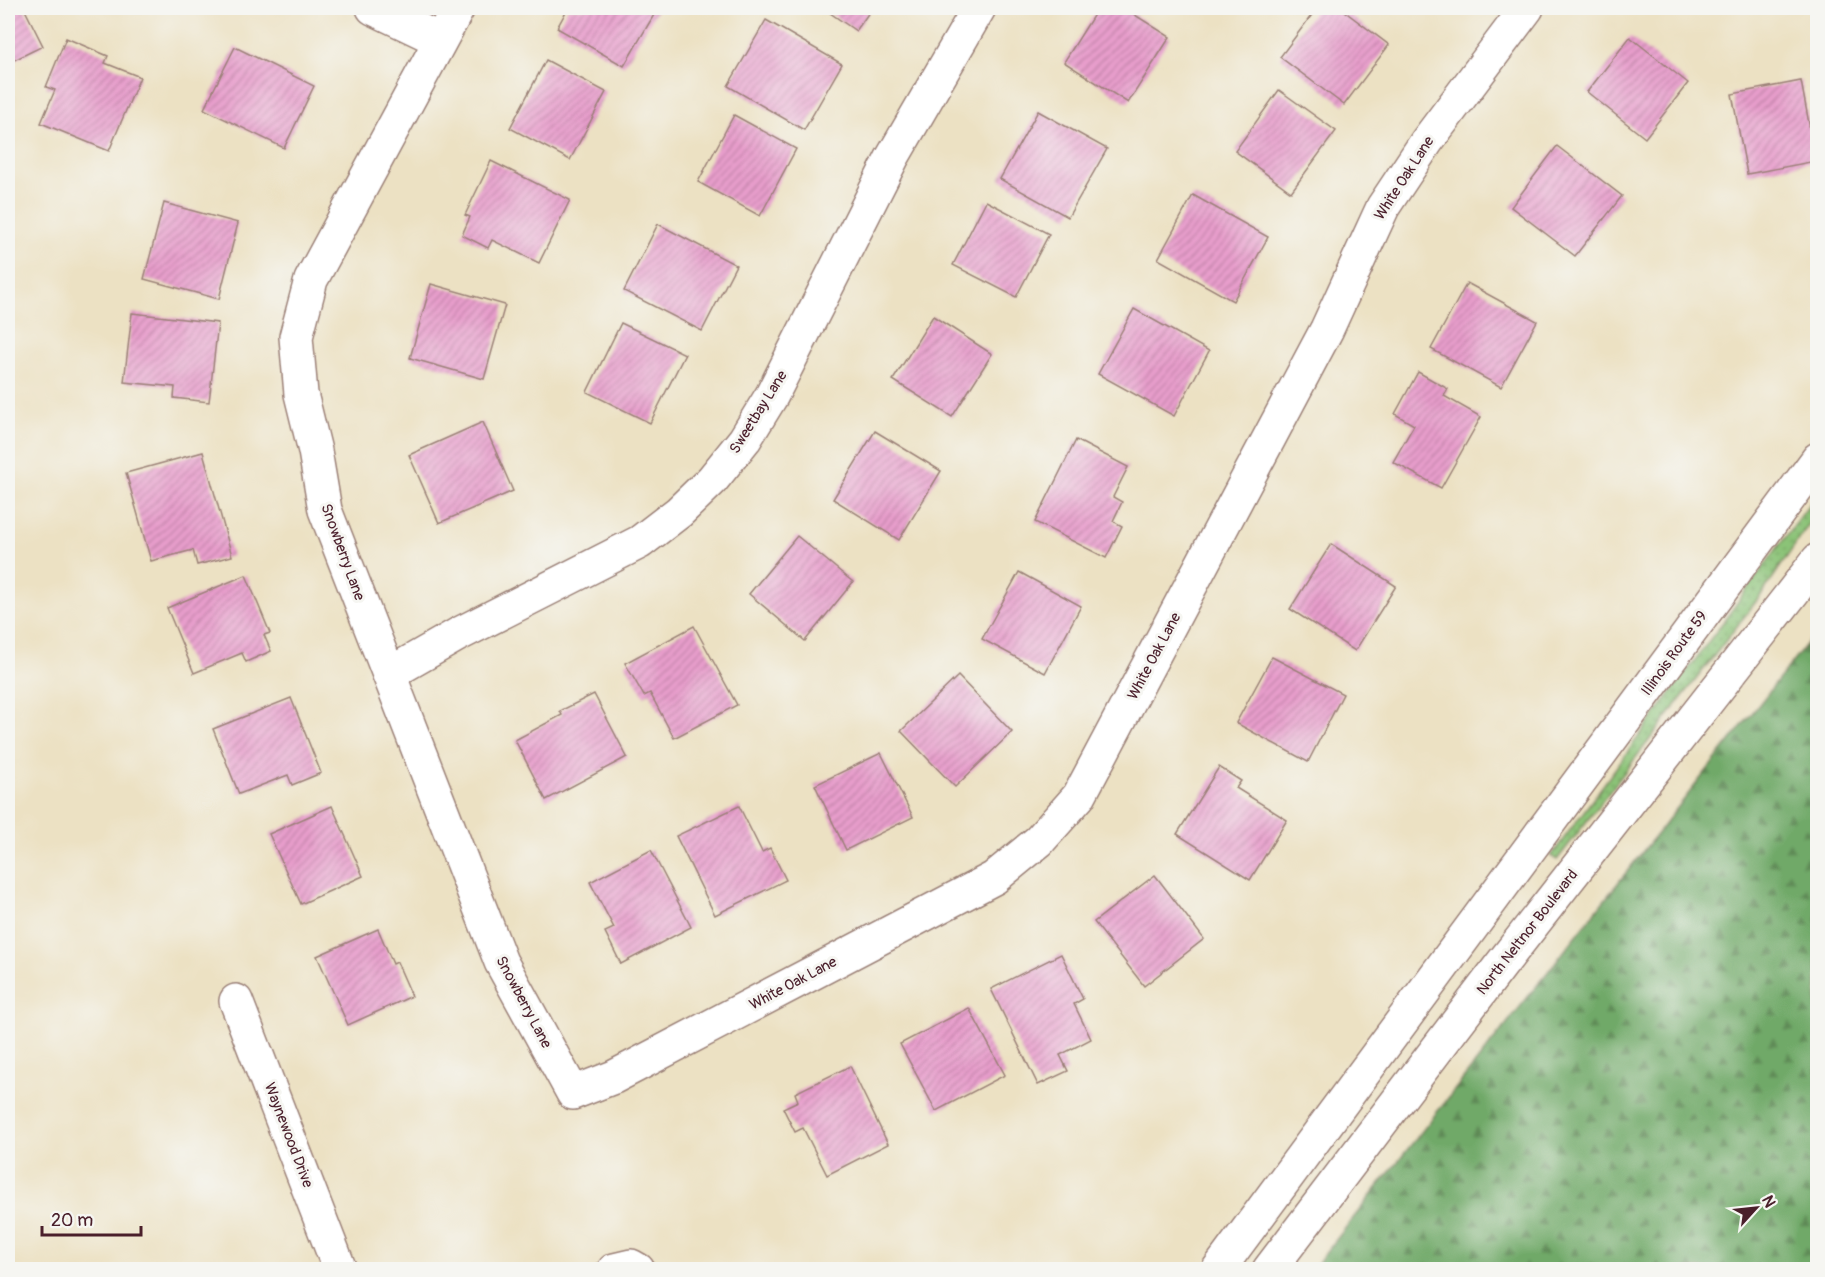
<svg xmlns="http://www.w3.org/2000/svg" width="1825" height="1277" viewBox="0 0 1825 1277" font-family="Pangolin,sans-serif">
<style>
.grass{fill:url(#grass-dots);stroke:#6a7151;stroke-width:1.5}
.forest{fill:url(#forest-firs);stroke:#5d644a;stroke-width:1.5}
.building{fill:url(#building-hatch)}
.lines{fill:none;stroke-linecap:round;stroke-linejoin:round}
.minor-casing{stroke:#9b8077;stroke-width:36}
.major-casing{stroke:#9b8077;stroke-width:36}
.minor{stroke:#fff;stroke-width:33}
.major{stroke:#fff;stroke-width:33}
.labels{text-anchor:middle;stroke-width:6;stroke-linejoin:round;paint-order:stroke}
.street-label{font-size:15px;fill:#4a1f2b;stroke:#f6f6f2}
</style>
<defs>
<pattern id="grass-dots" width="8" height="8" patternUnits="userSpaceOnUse" patternTransform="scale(1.5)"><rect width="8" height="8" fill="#8bc377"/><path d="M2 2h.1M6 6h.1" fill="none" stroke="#749e62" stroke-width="1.8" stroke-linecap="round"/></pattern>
<pattern id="forest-firs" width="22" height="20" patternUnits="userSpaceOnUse" patternTransform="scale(1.5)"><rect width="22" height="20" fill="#70a968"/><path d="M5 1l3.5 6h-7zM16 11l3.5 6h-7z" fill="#5e8956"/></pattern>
<pattern id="building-hatch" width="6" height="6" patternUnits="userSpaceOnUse" patternTransform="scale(1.5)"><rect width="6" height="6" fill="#e89ecc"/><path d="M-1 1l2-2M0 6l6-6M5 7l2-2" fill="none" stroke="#be80a6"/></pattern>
</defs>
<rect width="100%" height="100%" fill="#f6f6f2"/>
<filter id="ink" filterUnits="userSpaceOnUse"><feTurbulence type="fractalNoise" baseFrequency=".0167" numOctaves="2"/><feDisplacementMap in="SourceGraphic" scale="12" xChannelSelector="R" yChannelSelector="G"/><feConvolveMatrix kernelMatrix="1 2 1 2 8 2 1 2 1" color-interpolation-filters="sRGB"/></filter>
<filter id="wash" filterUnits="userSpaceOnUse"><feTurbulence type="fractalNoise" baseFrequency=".008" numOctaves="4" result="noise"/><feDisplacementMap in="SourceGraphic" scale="24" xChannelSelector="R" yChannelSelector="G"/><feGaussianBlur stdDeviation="1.35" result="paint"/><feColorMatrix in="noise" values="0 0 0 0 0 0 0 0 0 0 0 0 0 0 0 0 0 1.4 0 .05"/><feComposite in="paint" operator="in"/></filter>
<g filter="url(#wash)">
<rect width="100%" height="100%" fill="#ece1c3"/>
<polygon class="grass" points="1817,494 1817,512 1764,591 1557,860 1551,856"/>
<polygon class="forest" points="1817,631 1817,1269 1313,1269"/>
<g id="blocks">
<g class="building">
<polygon points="8,8 24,8 43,46 8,63"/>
<polygon points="568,8 658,8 624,66 557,28"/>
<polygon points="823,8 872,8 856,31"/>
<polygon points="1098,8 1124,8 1170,37 1128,103 1064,62"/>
<polygon points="1317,8 1340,8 1389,45 1344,105 1280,57"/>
<polygon points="766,20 842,64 804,130 728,86"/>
<polygon points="1630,37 1688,83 1645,138 1587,92"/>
<polygon points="66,38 108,56 105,63 140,77 109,151 41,123 55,90 46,87"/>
<polygon points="235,47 314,86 284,148 204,109"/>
<polygon points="546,60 606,92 570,160 510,128"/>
<polygon points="1801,81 1816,161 1747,174 1732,94"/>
<polygon points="1279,90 1336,131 1291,192 1235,151"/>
<polygon points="1038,111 1107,149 1068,217 1000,179"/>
<polygon points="734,115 796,149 760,216 698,182"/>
<polygon points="1557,146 1622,196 1575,256 1511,207"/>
<polygon points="491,161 570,200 539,263 492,240 488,248 462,235 470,217 465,215"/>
<polygon points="1193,195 1268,237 1233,301 1158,259"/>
<polygon points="986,201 1049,234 1016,297 953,265"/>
<polygon points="164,203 238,223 219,299 144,279"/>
<polygon points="658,224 736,265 702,331 624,291"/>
<polygon points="1467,283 1537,321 1501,387 1431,349"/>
<polygon points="431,284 505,305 484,379 410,358"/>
<polygon points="1134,309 1209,351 1174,416 1098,374"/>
<polygon points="132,313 218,323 209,402 174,398 175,387 124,382"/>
<polygon points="933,316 992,354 952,417 893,380"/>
<polygon points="621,323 685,354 650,423 587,392"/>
<polygon points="1418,372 1448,389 1444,396 1481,417 1441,488 1393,462 1414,425 1395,414"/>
<polygon points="483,422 513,491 439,523 409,455"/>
<polygon points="875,431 941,471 899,540 833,499"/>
<polygon points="1076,440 1128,467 1113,497 1122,502 1113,521 1122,526 1106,558 1035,522"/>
<polygon points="203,452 232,556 197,565 193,550 151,561 126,473"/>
<polygon points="797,536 853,582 805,641 749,594"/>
<polygon points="1331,544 1396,586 1355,651 1290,609"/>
<polygon points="1019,572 1081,606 1045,673 982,639"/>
<polygon points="246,575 270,633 264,635 271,651 246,662 242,653 194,673 167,608"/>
<polygon points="694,626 737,705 674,738 650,693 644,696 625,663"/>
<polygon points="1272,657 1343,694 1308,762 1236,723"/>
<polygon points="958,676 1012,732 955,787 901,731"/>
<polygon points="594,694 627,757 546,800 515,740 562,715 560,711"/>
<polygon points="291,698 321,773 292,785 288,775 239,794 213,729"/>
<polygon points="881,753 913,817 846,850 815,785"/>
<polygon points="1219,767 1241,781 1236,788 1287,820 1250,880 1177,834"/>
<polygon points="332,806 363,876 301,904 269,834"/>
<polygon points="739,806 762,852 770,848 786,880 715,915 676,836"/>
<polygon points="651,850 691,927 621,964 605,932 614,928 590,882"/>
<polygon points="1155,875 1204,939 1144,986 1094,922"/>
<polygon points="378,929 393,964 397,962 412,996 348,1025 317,956"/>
<polygon points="1061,954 1083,999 1074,1004 1091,1039 1060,1055 1068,1071 1038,1085 991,989"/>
<polygon points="969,1008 1005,1075 936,1111 900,1044"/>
<polygon points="850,1066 888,1144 827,1175 803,1128 795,1132 783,1108 798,1101 795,1093"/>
</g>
</g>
</g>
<g filter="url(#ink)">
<use href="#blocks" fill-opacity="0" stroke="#9b8077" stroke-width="1.5"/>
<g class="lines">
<defs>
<g id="minor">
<polyline points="373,8 440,40"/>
<polyline points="458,8 311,280 296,337 301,394 315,451 325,510 501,962 573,1093 614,1077 994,878 1039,841 1079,796 1327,329 1383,207 1427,141 1527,8"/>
<polyline points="389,674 457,635 640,542 679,512 712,480 745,439 772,395 892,158 979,8"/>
<polyline points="236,1001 340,1270"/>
<polyline points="614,1270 631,1266 638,1270"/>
</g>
<g id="major">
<polyline points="1218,1270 1818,459"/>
<polyline points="1269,1270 1501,965 1818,560"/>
</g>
</defs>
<use href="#minor" class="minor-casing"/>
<use href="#major" class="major-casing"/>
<use href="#minor" class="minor"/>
<use href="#major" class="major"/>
</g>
</g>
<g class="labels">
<g class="street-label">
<text transform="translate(1404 178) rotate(-57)" y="5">White Oak Lane</text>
<text transform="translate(758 412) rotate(-58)" y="5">Sweetbay Lane</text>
<text transform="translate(343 552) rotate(70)" y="5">Snowberry Lane</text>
<text transform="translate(1674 653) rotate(-54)" y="5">Illinois Route 59</text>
<text transform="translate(1154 656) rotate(-62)" y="5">White Oak Lane</text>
<text transform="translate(1527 932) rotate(-52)" y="5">North Neltnor Boulevard</text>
<text transform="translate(793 983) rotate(-28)" y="5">White Oak Lane</text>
<text transform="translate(524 1002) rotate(62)" y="5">Snowberry Lane</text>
<text transform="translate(289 1135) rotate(69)" y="5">Waynewood Drive</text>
</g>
</g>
<rect width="1825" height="1277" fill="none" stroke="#f6f6f2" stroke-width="30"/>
<g transform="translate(1756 1208) rotate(63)" stroke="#f6f6f2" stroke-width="4.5" paint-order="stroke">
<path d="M0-4.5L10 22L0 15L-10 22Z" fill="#4a1f2b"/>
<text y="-9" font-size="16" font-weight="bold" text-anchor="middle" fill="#4a1f2b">N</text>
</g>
<path d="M42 1226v9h99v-9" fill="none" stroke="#4a1f2b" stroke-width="3"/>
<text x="51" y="1226" font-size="18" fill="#4a1f2b" stroke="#f6f6f2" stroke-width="4.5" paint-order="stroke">20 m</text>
</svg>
